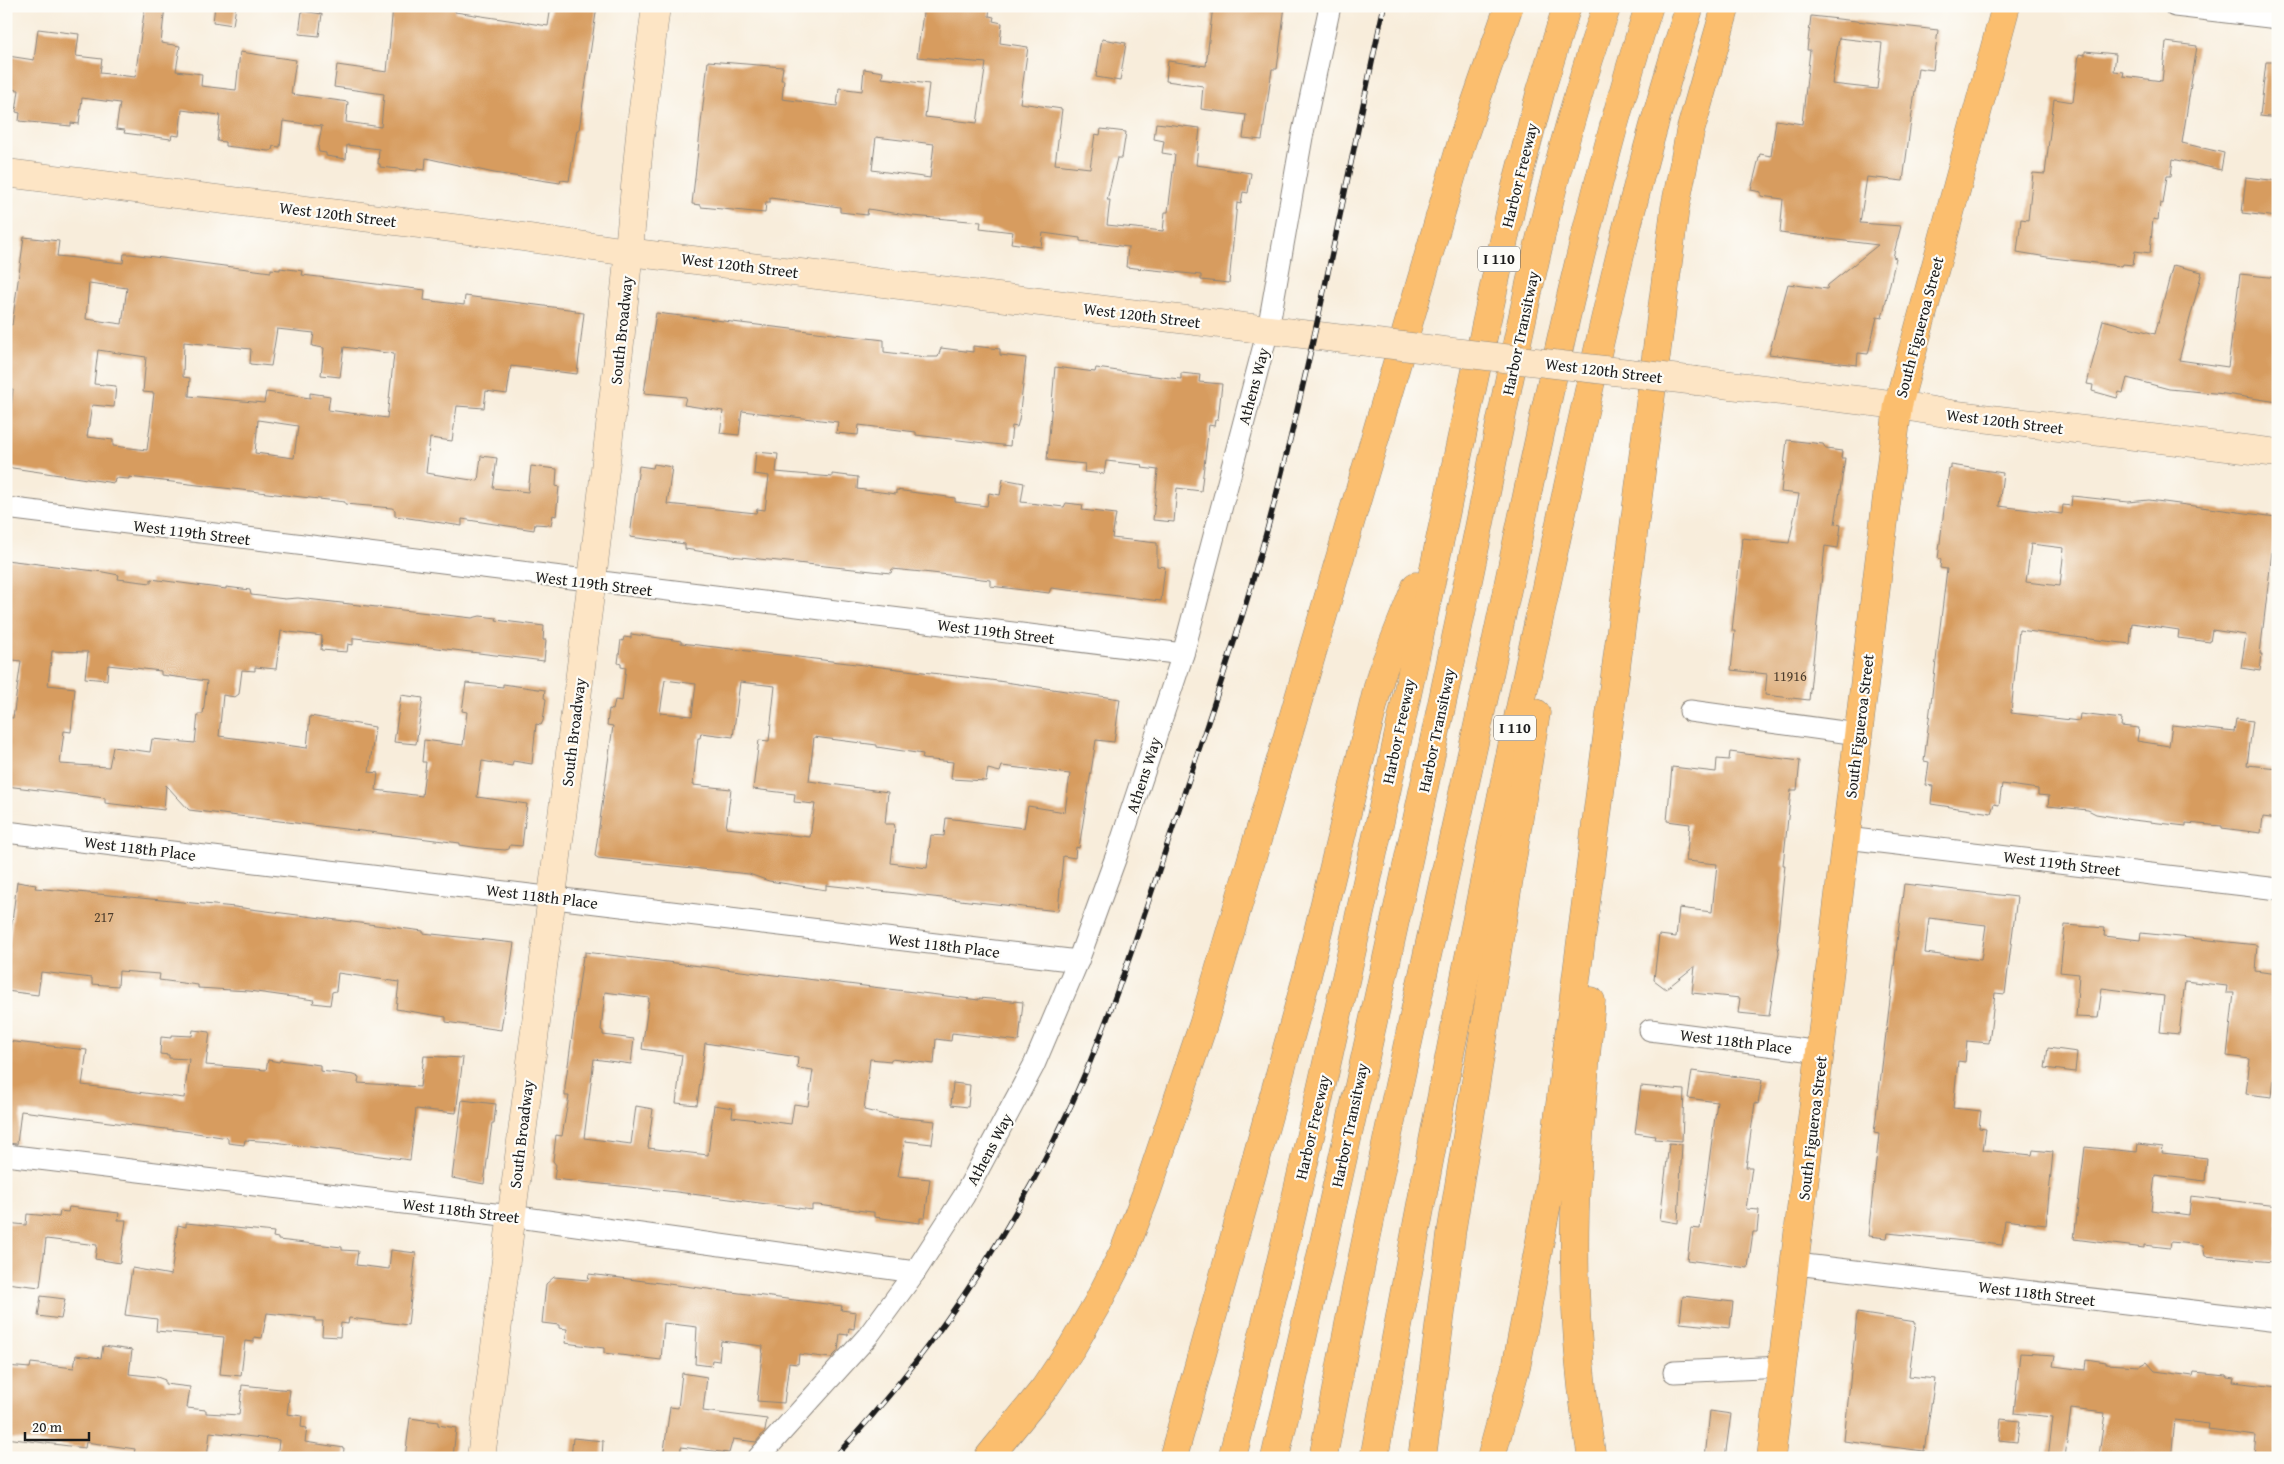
<svg xmlns="http://www.w3.org/2000/svg" width="2284" height="1464" viewBox="0 0 2284 1464" font-family="'Gentium Book Plus',serif">
<style>
.building{fill:#d79c5e;fill-rule:evenodd}
.lines{fill:none;stroke-linecap:round;stroke-linejoin:round}
.street-casing{stroke:#8a847c;stroke-width:23}
.secondary-casing{stroke:#8a847c;stroke-width:29}
.primary-casing{stroke:#8a847c;stroke-width:29}
.highway-casing{stroke:#8a847c;stroke-width:29}
.street{stroke:#fff;stroke-width:21}
.secondary{stroke:#fde5c5;stroke-width:28}
.primary{stroke:#fbbe6e;stroke-width:28}
.highway{stroke:#fbbe6e;stroke-width:28}
.rail-casing{stroke:#1c1c1c;stroke-width:5.5}
.rail{stroke:#fdfcf7;stroke-width:4;stroke-dasharray:11;stroke-linecap:butt}
.secondary-bridge-casing{stroke:#8a847c;stroke-width:29;stroke-linecap:butt}
.secondary-bridge{stroke:#fde5c5;stroke-width:28}
.labels{text-anchor:middle;stroke-width:4.5;stroke-linejoin:round;paint-order:stroke}
.number-label{font-size:14px;fill:#4b3c2c}
.shield{fill:#fdfcf7;stroke:#605f5e;stroke-width:1}
.shield-label{font-size:15px;font-weight:bold;fill:#1c1c1c}
.street-label{font-size:16px;fill:#1c1c1c;stroke:#fdfcf7}
</style>
<rect width="100%" height="100%" fill="#fdfcf7"/>
<filter id="ink" filterUnits="userSpaceOnUse"><feTurbulence type="fractalNoise" baseFrequency=".02" numOctaves="2"/><feDisplacementMap in="SourceGraphic" scale="10" xChannelSelector="R" yChannelSelector="G"/><feConvolveMatrix kernelMatrix="1 2 1 2 8 2 1 2 1" color-interpolation-filters="sRGB"/></filter>
<filter id="wash" filterUnits="userSpaceOnUse"><feTurbulence type="fractalNoise" baseFrequency=".0096" numOctaves="4" result="noise"/><feDisplacementMap in="SourceGraphic" scale="20" xChannelSelector="R" yChannelSelector="G"/><feGaussianBlur stdDeviation="1.12" result="paint"/><feColorMatrix in="noise" values="0 0 0 0 0 0 0 0 0 0 0 0 0 0 0 0 0 1.4 0 .05"/><feComposite in="paint" operator="in"/></filter>
<g filter="url(#wash)">
<rect width="100%" height="100%" fill="#f8eddb"/>
<g id="blocks">
<g class="building">
<polygon points="145,6 165,6 161,43 180,46 176,71 202,74 201,86 236,90 240,52 296,60 291,94 348,102 346,122 381,127 384,94 334,87 337,65 387,72 393,6 456,6 455,12 548,26 551,6 597,6 579,130 577,130 569,181 561,180 560,183 494,173 426,158 425,170 417,169 417,171 380,167 380,164 378,164 379,149 347,145 346,159 326,156 326,153 319,152 318,148 322,126 283,121 280,147 273,146 272,150 269,151 225,146 225,142 217,141 220,115 182,110 179,136 172,135 171,139 124,133 125,130 116,129 120,103 82,98 79,124 71,123 71,126 19,121 20,113 16,112 19,90 8,89 9,82 6,81 8,56 34,60 38,29 79,34 76,56 102,59 100,73 135,77"/>
<polygon points="215,6 236,6 233,25 213,22"/>
<path d="M924,6H990L989,16L994,17L993,21L1002,23L1000,43L1028,47L1020,103L1062,109L1055,164L1090,168L1095,134L1100,135L1101,129L1126,132L1122,158H1117L1107,200H1110L1107,225L1163,231L1165,212H1168L1175,155L1162,153L1164,141L1154,139L1156,123L1200,128L1196,165L1251,173L1248,193L1243,192L1241,204L1237,203L1229,283L1201,280V275L1126,267L1128,247L1080,241V238L1043,233L1041,247L1011,243L1013,232L980,228L981,222L912,216L868,209L867,215L840,212V207L770,198V202H766L765,213L701,207V205L692,204L708,61L783,67L781,80H784L782,99L837,106L839,88L862,91L864,69L883,72L882,78L929,84L925,117L977,123L986,63L917,57ZM876,137L934,144L930,178L872,170Z"/>
<polygon points="1213,6 1285,6 1277,69 1272,69 1262,140 1243,138 1246,115 1201,109 1203,86 1166,81 1168,61 1206,66"/>
<polygon points="302,11 322,14 319,36 299,34"/>
<path d="M1811,16L1938,30L1933,70L1918,68L1903,181L1867,177L1860,223L1901,226L1893,257L1896,258L1882,318L1877,317L1868,354L1858,353L1857,365L1769,354L1788,284L1827,289L1828,285L1878,245L1780,233L1783,199L1761,196V192L1751,190L1760,154L1771,156L1776,120L1802,124L1810,50H1807ZM1839,38L1882,43L1877,89L1832,84Z"/>
<polygon points="1102,39 1126,43 1120,81 1096,77"/>
<polygon points="2166,42 2197,46 2182,143 2224,153 2221,170 2173,159 2171,176 2167,176 2163,204 2160,203 2158,220 2153,219 2150,253 2135,251 2133,265 2123,264 2122,266 2053,258 2017,252 2021,219 2028,220 2033,173 2045,174 2054,99 2073,102 2079,54 2085,55 2085,51 2116,54 2114,71 2124,72 2123,76 2162,81"/>
<polygon points="2266,62 2278,62 2278,118 2260,116"/>
<polygon points="2246,177 2278,181 2278,217 2242,213"/>
<path d="M24,237L59,241L57,256L123,263L124,254H131L271,272V269L280,270V268L303,271L302,275L425,290L424,300L464,305L465,296L576,310L575,312L584,313L577,374L511,366L507,394L486,391L484,408L457,406L452,441L430,438L426,473L478,481L481,456L497,458L493,488L528,492L531,466L557,469L556,486L559,487L556,516L553,515L551,525L535,524L534,530L462,519V526L395,516V510L392,508L345,504V502L129,477V479L115,478L114,483L6,467V428H9L13,389H6V349L9,324L12,325ZM89,283L127,288L122,324L86,319ZM277,329L314,333L312,346L324,348L321,375L340,377L344,347L394,354L387,418L328,410L330,396L310,393V398L266,392L264,403L189,396L190,378L183,377L184,342L251,349L250,364L271,366ZM98,350L146,357L143,392L154,393L147,450L113,446V440L87,437L92,405L114,407L116,386L94,384ZM258,420L298,426L294,458L255,453Z"/>
<polygon points="2173,265 2202,272 2179,360 2228,367 2240,274 2278,278 2278,402 2225,394 2169,389 2127,378 2123,393 2119,392 2117,398 2092,391 2093,385 2087,384 2103,320 2155,334"/>
<polygon points="656,313 884,340 884,352 926,357 938,357 941,348 973,352 973,346 1000,349 1000,355 1026,358 1019,420 1017,427 1012,426 1010,446 916,435 916,432 859,425 858,435 836,433 838,422 742,411 739,435 720,433 723,411 684,405 686,397 644,393"/>
<polygon points="1055,367 1095,372 1096,368 1170,378 1181,379 1181,373 1200,375 1199,382 1222,384 1218,420 1215,420 1214,426 1209,425 1201,491 1177,488 1174,522 1153,520 1158,470 1142,468 1143,465 1106,461 1104,474 1084,472 1085,464 1047,460"/>
<polygon points="1787,440 1823,444 1826,449 1842,451 1841,458 1845,458 1835,524 1841,525 1838,548 1825,546 1809,700 1765,695 1767,674 1731,670 1735,631 1732,631 1742,538 1789,543 1799,494 1781,492"/>
<polygon points="756,452 778,454 776,472 832,477 832,474 858,477 857,489 896,494 896,490 955,498 955,502 987,506 989,493 1000,495 1003,479 1024,483 1021,502 1064,507 1066,503 1083,505 1082,510 1116,514 1112,538 1157,543 1157,566 1165,567 1161,601 1051,588 1049,593 990,586 990,580 932,573 892,569 891,573 731,556 685,549 685,544 630,537 639,466 653,468 654,464 672,467 667,504 756,513 757,509 765,510 769,476 754,474"/>
<path d="M1951,465L2003,473L1999,506L2007,507L2062,514L2063,505L2071,506L2072,496L2128,502L2149,500L2276,517L2260,654H2262L2260,671L2241,668L2246,635L2212,630L2210,642L2178,638L2179,630L2132,623L2130,644L2019,630L2011,713L2079,721L2080,714L2122,719L2121,726L2139,728L2137,741L2169,746L2172,725L2234,732L2236,719L2253,721L2247,765L2278,768V819L2263,817L2261,833L2222,828V826L2186,823V826L2132,820L2096,814L2088,810L2048,806L2049,796L2038,795V789L2002,784L1999,805L1994,804L1991,813L1931,804L1933,786L1926,785L1929,762L1924,761L1947,569L1940,568L1941,559H1938L1949,468L1951,469ZM2031,544L2064,548L2060,586L2026,582Z"/>
<path d="M6,560L103,572L119,575L118,579L151,583V579L226,589V587L250,590L251,595L285,599L298,598L472,618L480,616L497,618L496,620L544,626L543,640H546L544,661L356,638H353V645L348,644L347,652L321,650L322,636L281,631L276,669L255,667V671L242,670L239,694L235,697L223,695L219,736L307,748L310,716L375,727L369,772L378,773L376,790L422,796L426,762H422L424,740L463,745L467,712L462,711L466,683L503,687V684L545,690L544,698L546,699L543,721L541,725L536,724L532,764L513,761L512,766L482,761L477,797L527,804L522,846L510,845L509,849L505,850L480,848L460,845V843L189,810L166,785L164,810L105,803V798L6,786V717L13,718L21,661L6,659ZM52,651L88,652L85,678L107,680L108,665L161,671V675L207,681L203,714H198L195,743L152,739L150,752L113,747L109,767L60,764L64,731L71,732L75,688L48,685Z"/>
<path d="M631,634L681,641V643L998,681L1120,699L1114,742L1096,740L1079,848L1076,847L1075,858L1063,856L1058,911L826,885V890L769,881L749,874L598,858L595,856L613,726L607,725L609,709L613,710L615,700L622,701L626,668L621,667V664L618,663L621,640L623,641L624,637L631,638ZM665,680L696,684L692,716L660,713ZM740,682L775,686L769,741L759,740L753,789L795,794L794,802L815,804L810,837L726,828L731,789L693,785L698,738H700L701,733L733,737ZM814,737L877,745V747L923,754L922,759L953,762L951,779L986,781L988,769L1000,772L1002,766L1070,774L1065,812L1028,806L1024,828L946,818L944,836L931,835L927,868L891,863L895,827L894,824H885L888,792L809,781Z"/>
<polygon points="401,695 423,698 416,744 394,742"/>
<polygon points="1730,752 1800,761 1797,790 1791,790 1783,865 1785,865 1777,942 1779,952 1769,1016 1738,1013 1740,998 1692,993 1695,966 1666,989 1654,980 1659,935 1676,937 1679,908 1712,912 1717,864 1686,861 1690,824 1667,821 1672,767 1716,772 1717,759 1729,760"/>
<polygon points="17,882 36,885 35,888 235,907 423,931 423,933 514,943 501,1030 446,1022 446,1017 396,1009 399,982 338,973 336,991 332,992 330,1005 313,1003 314,1000 249,991 198,988 198,985 159,980 160,974 119,971 118,986 92,984 92,978 41,972 38,995 6,991 6,970"/>
<path d="M1904,884L2017,897L2005,994L1995,993L1989,1043L1967,1041L1965,1062L1958,1061L1953,1108L1981,1111L1979,1128L1986,1129L1983,1150L2032,1155L2033,1150L2053,1152L2046,1225L2005,1220L2002,1245L1888,1233L1887,1238L1868,1236L1879,1134L1874,1133ZM1929,918L1986,925L1981,960L1925,953Z"/>
<polygon points="2065,925 2105,928 2104,936 2140,940 2141,933 2257,945 2255,971 2278,974 2278,1042 2272,1097 2246,1094 2250,1059 2227,1056 2234,993 2226,993 2227,986 2185,981 2179,1034 2160,1032 2164,996 2102,988 2098,1018 2076,1017 2079,974 2060,972"/>
<path d="M585,952L979,1000V998L1023,1002L1019,1041L952,1033L951,1041L936,1039L934,1064L891,1059V1061L870,1059L864,1110L894,1117L935,1121L932,1144L905,1141L898,1176L930,1179L925,1218H920V1223L874,1217V1212H872L818,1205H812V1210L677,1192L554,1179L556,1165L553,1161L556,1135L562,1136L569,1096H565V1087L583,956L585,957ZM605,992L649,998L642,1049L682,1055L676,1103L697,1105L705,1043L798,1057L797,1068L813,1070L808,1106L794,1104L791,1124L732,1117L733,1108L714,1105L708,1155L648,1148L653,1109L636,1106L631,1144L584,1138L594,1059L631,1064L634,1039L603,1035V1031L601,1030Z"/>
<polygon points="193,1030 210,1032 206,1065 266,1070 268,1060 279,1062 280,1060 320,1065 320,1071 354,1075 359,1077 358,1083 420,1087 424,1056 463,1058 456,1113 416,1109 410,1160 274,1142 245,1140 244,1145 228,1143 228,1138 190,1132 21,1111 17,1144 6,1143 6,1041 87,1050 82,1085 184,1098 189,1059 169,1058 169,1055 160,1054 161,1037 171,1038 171,1035 192,1036"/>
<polygon points="2048,1048 2077,1052 2075,1072 2045,1068"/>
<polygon points="1692,1071 1762,1080 1758,1104 1755,1103 1746,1167 1752,1167 1746,1209 1759,1210 1757,1232 1753,1232 1748,1268 1687,1260 1691,1228 1700,1229 1717,1102 1688,1098"/>
<polygon points="953,1083 970,1085 968,1107 951,1105"/>
<polygon points="1641,1086 1684,1090 1682,1141 1654,1139 1655,1136 1635,1133"/>
<polygon points="462,1100 496,1104 494,1123 492,1123 484,1184 452,1178"/>
<polygon points="1669,1143 1682,1144 1678,1223 1660,1220"/>
<polygon points="2138,1144 2163,1147 2162,1153 2207,1158 2205,1181 2155,1175 2151,1210 2189,1215 2191,1196 2278,1206 2273,1262 2205,1256 2203,1245 2171,1242 2170,1248 2144,1245 2144,1248 2074,1239 2085,1147 2137,1152"/>
<polygon points="69,1207 119,1213 118,1220 126,1220 120,1263 95,1259 97,1245 46,1239 40,1287 6,1283 6,1223 26,1225 27,1214 59,1217 60,1211 68,1212"/>
<polygon points="186,1223 274,1232 273,1237 278,1238 278,1240 342,1247 342,1250 358,1251 356,1265 389,1269 391,1250 416,1253 408,1325 349,1318 348,1324 341,1323 340,1337 322,1336 323,1321 315,1321 315,1318 267,1313 262,1338 254,1337 254,1342 245,1341 241,1376 220,1374 224,1337 156,1331 157,1319 125,1315 132,1268 171,1275 178,1225 186,1227"/>
<polygon points="589,1274 842,1306 841,1310 856,1312 854,1329 849,1328 848,1335 840,1334 838,1351 831,1358 799,1354 798,1364 789,1363 784,1403 757,1401 763,1346 721,1341 719,1361 712,1360 711,1366 695,1364 697,1327 664,1323 661,1360 604,1353 604,1348 565,1343 567,1329 559,1328 559,1325 542,1323 546,1284 554,1277 588,1280"/>
<polygon points="41,1296 65,1299 61,1319 38,1316"/>
<polygon points="1683,1296 1733,1302 1730,1328 1680,1323"/>
<polygon points="1857,1313 1916,1322 1909,1376 1935,1379 1924,1451 1844,1441"/>
<polygon points="103,1346 132,1350 129,1374 157,1377 165,1380 165,1384 190,1387 187,1408 206,1410 206,1413 239,1415 242,1385 290,1390 287,1414 302,1416 301,1427 307,1428 305,1442 344,1448 343,1458 277,1458 279,1440 210,1432 207,1458 163,1458 134,1454 135,1449 86,1442 85,1448 6,1438 6,1366 30,1368 31,1363 74,1368 76,1355 101,1358"/>
<polygon points="2020,1353 2055,1355 2053,1366 2085,1370 2086,1359 2106,1362 2106,1364 2140,1366 2147,1362 2155,1371 2193,1376 2194,1372 2226,1375 2227,1377 2234,1378 2233,1382 2278,1387 2278,1433 2275,1458 2254,1456 2256,1436 2208,1430 2209,1424 2175,1420 2171,1458 2120,1458 2099,1455 2105,1413 2071,1409 2065,1458 2048,1458 2053,1417 2014,1413"/>
<polygon points="682,1373 707,1377 703,1411 767,1419 765,1431 756,1442 733,1439 729,1453 681,1447 680,1458 663,1458 670,1407 678,1408"/>
<polygon points="1710,1411 1731,1414 1725,1458 1705,1458"/>
<polygon points="410,1418 438,1422 438,1425 456,1428 453,1458 405,1458"/>
<polygon points="2001,1419 2020,1421 2017,1442 1999,1440"/>
<polygon points="573,1438 603,1441 602,1458 571,1458"/>
</g>
</g>
</g>
<g filter="url(#ink)">
<use href="#blocks" fill-opacity="0" stroke="#8a847c" stroke-width="1"/>
<g class="lines">
<defs>
<g id="street">
<polyline points="2175,6 2278,18"/>
<polyline points="6,508 1183,654"/>
<polyline points="1690,711 1858,734"/>
<polyline points="6,832 1078,961"/>
<polyline points="1846,838 2278,889"/>
<polyline points="1650,1030 1821,1052"/>
<polyline points="6,1155 511,1216 915,1272"/>
<polyline points="1796,1264 2278,1321"/>
<polyline points="1674,1372 1783,1367"/>
<polyline points="758,1458 868,1336 915,1272 964,1196 1034,1065 1078,961 1117,854 1183,654 1268,330 1302,137 1330,6"/>
</g>
<g id="secondary">
<polyline points="6,173 501,234 628,252 1360,341"/>
<polyline points="1697,381 1898,405 1957,415 2278,453"/>
<polyline points="481,1458 594,563 620,342 641,125 656,6"/>
</g>
<polyline id="primary" points="1771,1458 1898,405 2006,6"/>
<g id="highway">
<path d="M1591,1001C1585,1071 1577,1142 1575,1212C1573,1294 1578,1377 1592,1458"/>
<polyline points="988,1458 1044,1389 1072,1347 1097,1304 1124,1251 1146,1194 1203,1025 1462,141 1509,6"/>
<polyline points="1173,1458 1306,980 1381,674 1416,586"/>
<path d="M1232,1458C1340,1039 1422,613 1515,190L1541,90L1567,6"/>
<path d="M1275,1458C1341,1171 1404,883 1465,595C1507,398 1540,196 1607,6"/>
<path d="M1323,1458C1372,1196 1432,935 1489,675C1537,451 1580,225 1649,6"/>
<path d="M1374,1458C1428,1159 1486,861 1551,564C1592,376 1630,189 1690,6"/>
<polyline points="1422,1458 1452,1228 1536,713"/>
<polyline points="1491,1458 1517,1363 1548,1198 1675,208 1690,132 1726,6"/>
</g>
</defs>
<use href="#street" class="street-casing"/>
<use href="#secondary" class="secondary-casing"/>
<use href="#primary" class="primary-casing"/>
<use href="#highway" class="highway-casing"/>
<use href="#street" class="street"/>
<use href="#secondary" class="secondary"/>
<use href="#primary" class="primary"/>
<use href="#highway" class="highway"/>
<defs>
<path id="rail" d="M834,1458C941,1344 1030,1206 1090,1062C1124,979 1151,894 1179,809C1214,704 1250,599 1277,492C1318,332 1349,168 1384,6"/>
</defs>
<use href="#rail" class="rail-casing"/>
<use href="#rail" class="rail"/>
<defs>
<polyline id="secondary-bridge" points="1360,341 1697,381"/>
</defs>
<use href="#secondary-bridge" class="secondary-bridge-casing"/>
<use href="#secondary-bridge" class="secondary-bridge"/>
</g>
</g>
<g class="labels">
<g class="number-label">
<text x="1790" y="681">11916</text>
<text x="104" y="922">217</text>
</g>
<g class="shield">
<rect x="1478" y="246.5" width="42" height="25" rx="4"/>
<rect x="1494" y="715.5" width="42" height="25" rx="4"/>
</g>
<g class="shield-label">
<text x="1499" y="264">I 110</text>
<text x="1515" y="733">I 110</text>
</g>
<g class="street-label">
<text transform="translate(1519 175) rotate(-76)" y="6">Harbor Freeway</text>
<text transform="translate(338 214) rotate(7)" y="6">West 120th Street</text>
<text transform="translate(740 265) rotate(7)" y="6">West 120th Street</text>
<text transform="translate(1142 315) rotate(7)" y="6">West 120th Street</text>
<text transform="translate(1919 327) rotate(-75)" y="6">South Figueroa Street</text>
<text transform="translate(621 330) rotate(-84)" y="6">South Broadway</text>
<text transform="translate(1520 333) rotate(-78)" y="6">Harbor Transitway</text>
<text transform="translate(1604 370) rotate(7)" y="6">West 120th Street</text>
<text transform="translate(1253 386) rotate(-75)" y="6">Athens Way</text>
<text transform="translate(2005 421) rotate(7)" y="6">West 120th Street</text>
<text transform="translate(192 532) rotate(7)" y="6">West 119th Street</text>
<text transform="translate(594 583) rotate(7)" y="6">West 119th Street</text>
<text transform="translate(996 631) rotate(7)" y="6">West 119th Street</text>
<text transform="translate(1859 726) rotate(-83)" y="6">South Figueroa Street</text>
<text transform="translate(1436 730) rotate(-78)" y="6">Harbor Transitway</text>
<text transform="translate(1398 731) rotate(-78)" y="6">Harbor Freeway</text>
<text transform="translate(573 732) rotate(-83)" y="6">South Broadway</text>
<text transform="translate(1143 775) rotate(-72)" y="6">Athens Way</text>
<text transform="translate(140 848) rotate(7)" y="6">West 118th Place</text>
<text transform="translate(2062 863) rotate(7)" y="6">West 119th Street</text>
<text transform="translate(542 896) rotate(7)" y="6">West 118th Place</text>
<text transform="translate(944 945) rotate(7)" y="6">West 118th Place</text>
<text transform="translate(1736 1041) rotate(7)" y="6">West 118th Place</text>
<text transform="translate(1349 1125) rotate(-78)" y="6">Harbor Transitway</text>
<text transform="translate(1312 1127) rotate(-77)" y="6">Harbor Freeway</text>
<text transform="translate(1812 1128) rotate(-83)" y="6">South Figueroa Street</text>
<text transform="translate(521 1134) rotate(-83)" y="6">South Broadway</text>
<text transform="translate(989 1149) rotate(-62)" y="6">Athens Way</text>
<text transform="translate(461 1210) rotate(7)" y="6">West 118th Street</text>
<text transform="translate(2037 1293) rotate(7)" y="6">West 118th Street</text>
</g>
</g>
<rect width="2284" height="1464" fill="none" stroke="#fdfcf7" stroke-width="25"/>
<path d="M25 1432v8h64v-8" fill="none" stroke="#1c1c1c" stroke-width="2.5"/>
<text x="32" y="1432" font-size="15" fill="#1c1c1c" stroke="#fdfcf7" stroke-width="4" paint-order="stroke">20 m</text>
</svg>
